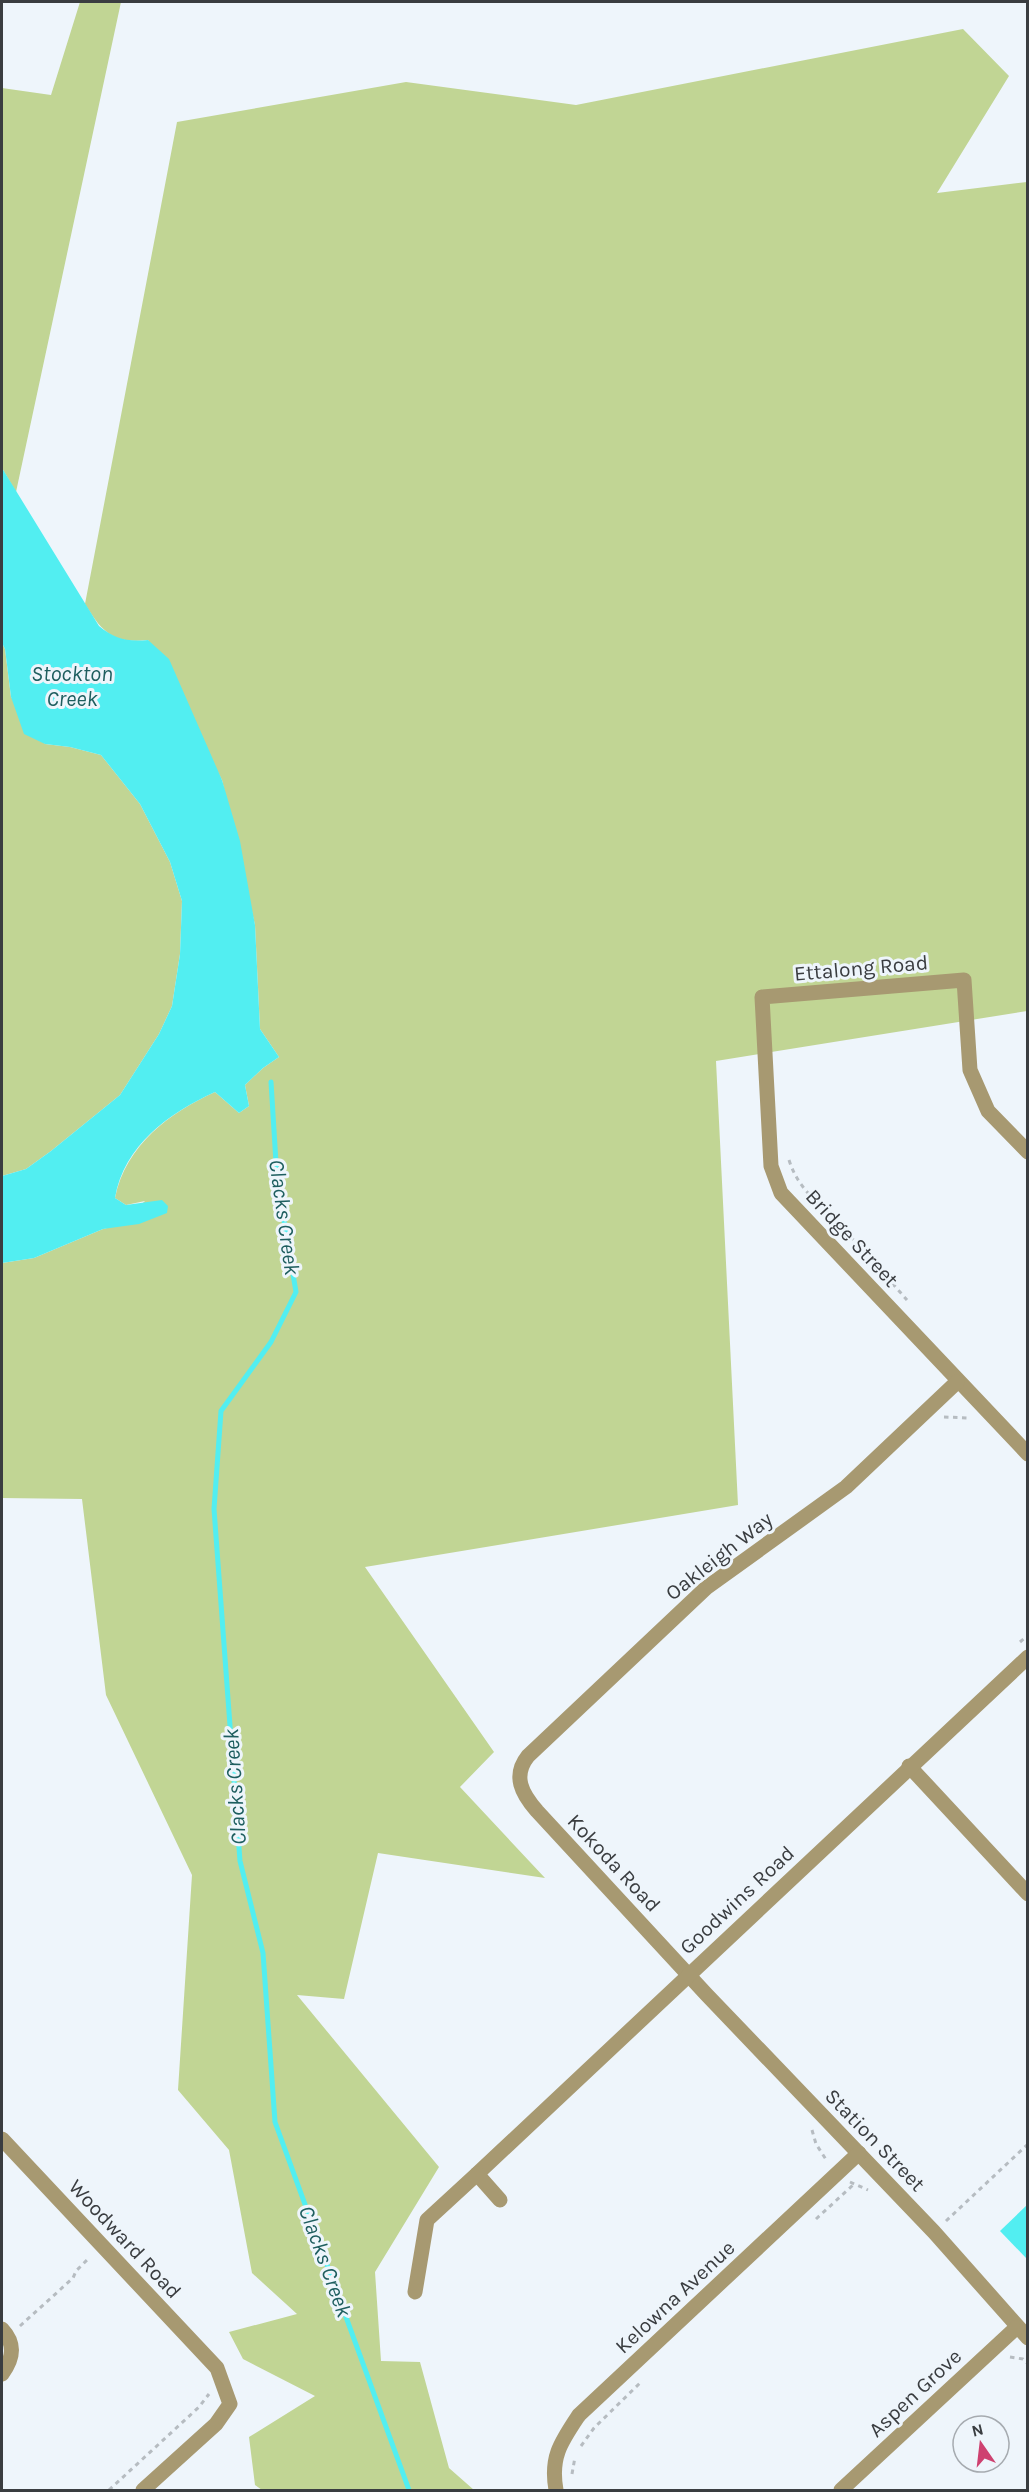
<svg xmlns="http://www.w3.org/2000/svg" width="1029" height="2492" viewBox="0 0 1029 2492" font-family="Karla,sans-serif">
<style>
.green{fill:#c1d594}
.water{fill:#52eef1}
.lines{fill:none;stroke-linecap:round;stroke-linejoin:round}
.stream{stroke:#52eef1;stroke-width:5}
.path{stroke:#b6bcc1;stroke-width:3;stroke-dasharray:4.5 4.5;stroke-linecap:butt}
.minor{stroke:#a79971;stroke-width:15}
.labels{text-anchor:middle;stroke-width:6;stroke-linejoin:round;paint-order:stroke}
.street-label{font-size:21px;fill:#3a3d40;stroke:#eef5fb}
.water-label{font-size:22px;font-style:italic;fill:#1e5e5f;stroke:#eef5fb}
</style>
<rect width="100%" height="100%" fill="#eef5fb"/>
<g class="green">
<polygon points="80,2 121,2 16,492 2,468 2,88 51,95"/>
<path d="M963,29L1009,76L937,193L1027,182V1011L716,1061L738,1505L365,1567L494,1752L460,1787L545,1878L378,1853L344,1999L297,1995L439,2167L375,2272L381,2361L420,2362L449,2468L474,2490H262L255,2485L249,2437L315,2396L243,2359L229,2332L297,2314L252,2273L229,2150L178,2090L192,1875L106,1695L82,1499L2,1498V1263L34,1258L103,1229L119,1225L145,1201L126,1205L115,1198C126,1145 169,1113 215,1092L239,1113L249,1106L245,1085L263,1068L279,1057L260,1029L255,925L222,780L148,640C113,644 102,632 85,604L177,122L406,82L576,105Z"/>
<polygon points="2,643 5,649 11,697 45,744 70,747 101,755 140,804 170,862 182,901 180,954 172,1006 159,1034 120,1095 51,1151 26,1169 2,1176"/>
</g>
<g class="water">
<path d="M2,468L99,626C115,639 127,642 148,640L169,659L222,780L240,841L255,925L260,1029L279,1057L263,1068L245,1085L249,1106L239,1113L215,1092C169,1113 124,1145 115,1198L126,1205L162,1200L168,1206L167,1213L139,1224L103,1229L34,1258L2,1263V1176L26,1169L51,1151L120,1095L159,1034L172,1006L180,954L182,901L170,862L140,804L101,755L70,747L45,744L24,734L11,697L5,649L2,643Z"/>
<polygon points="1027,2205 1027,2259 1000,2231"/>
</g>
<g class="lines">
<polyline class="stream" points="271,1082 277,1179 296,1292 271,1342 221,1411 214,1509 240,1861 263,1953 275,2122 409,2490"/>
<g class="path">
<path d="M789,1160C799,1191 818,1201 839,1224C862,1249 885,1275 907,1300"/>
<polyline points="944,1417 969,1418"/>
<polyline points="1020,1642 1028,1635"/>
<polyline points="683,1943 692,1944 700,1941"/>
<polyline points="812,2130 816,2144 827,2161"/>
<polyline points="850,2182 868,2190"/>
<polyline points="816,2219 853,2185"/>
<polyline points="946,2221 1028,2144"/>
<polyline points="20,2326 73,2278 76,2271 89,2258"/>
<polyline points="1010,2357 1023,2359 1028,2364"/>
<polyline points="581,2446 594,2428 642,2381"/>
<polyline points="572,2474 575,2457"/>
<polyline points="109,2490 199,2407 209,2394"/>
</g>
<g class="minor">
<polyline points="1028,1152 988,1111 970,1070 964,980 762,997 771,1166 781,1193 1028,1454"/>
<path d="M957,1382L846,1487L706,1588L528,1756C512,1776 522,1794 537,1811L706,1994L934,2232L1028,2338"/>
<polyline points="909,1766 1028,1894"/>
<polyline points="2,2139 217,2368 230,2404 216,2424 143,2490"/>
<polyline points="500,2200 477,2174 1028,1657"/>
<polyline points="415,2292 427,2220 477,2174"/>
<path d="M2,2329C16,2344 13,2359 2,2374"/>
<path d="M556,2490C550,2457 561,2442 579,2415L859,2153"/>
<polyline points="841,2490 1017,2327"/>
</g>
</g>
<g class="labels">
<g class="street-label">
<text transform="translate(861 968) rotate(-5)" y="7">Ettalong Road</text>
<text transform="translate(852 1238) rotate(47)" y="7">Bridge Street</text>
<text transform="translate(719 1556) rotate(-38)" y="7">Oakleigh Way</text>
<text transform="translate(614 1863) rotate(47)" y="7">Kokoda Road</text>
<text transform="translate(737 1900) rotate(-43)" y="7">Goodwins Road</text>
<text transform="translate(875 2140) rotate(46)" y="7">Station Street</text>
<text transform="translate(125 2239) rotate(47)" y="7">Woodward Road</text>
<text transform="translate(675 2297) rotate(-43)" y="7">Kelowna Avenue</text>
<text transform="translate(915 2393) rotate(-43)" y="7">Aspen Grove</text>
</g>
<g class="water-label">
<text x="72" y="681">Stockton<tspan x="72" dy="25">Creek</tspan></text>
<text transform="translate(285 1217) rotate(82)" y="8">Clacks Creek</text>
<text transform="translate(234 1787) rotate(-94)" y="8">Clacks Creek</text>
<text transform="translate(326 2261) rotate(70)" y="8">Clacks Creek</text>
</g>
</g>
<rect width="1029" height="2492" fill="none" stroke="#3a3d40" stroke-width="6"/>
<g transform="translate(981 2444) rotate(346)"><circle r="28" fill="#eef5fb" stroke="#a6abb0" stroke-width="1.5"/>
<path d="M0-4.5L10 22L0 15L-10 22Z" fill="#ce4170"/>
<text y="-9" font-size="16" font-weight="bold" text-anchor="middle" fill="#3a3d40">N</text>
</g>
</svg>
